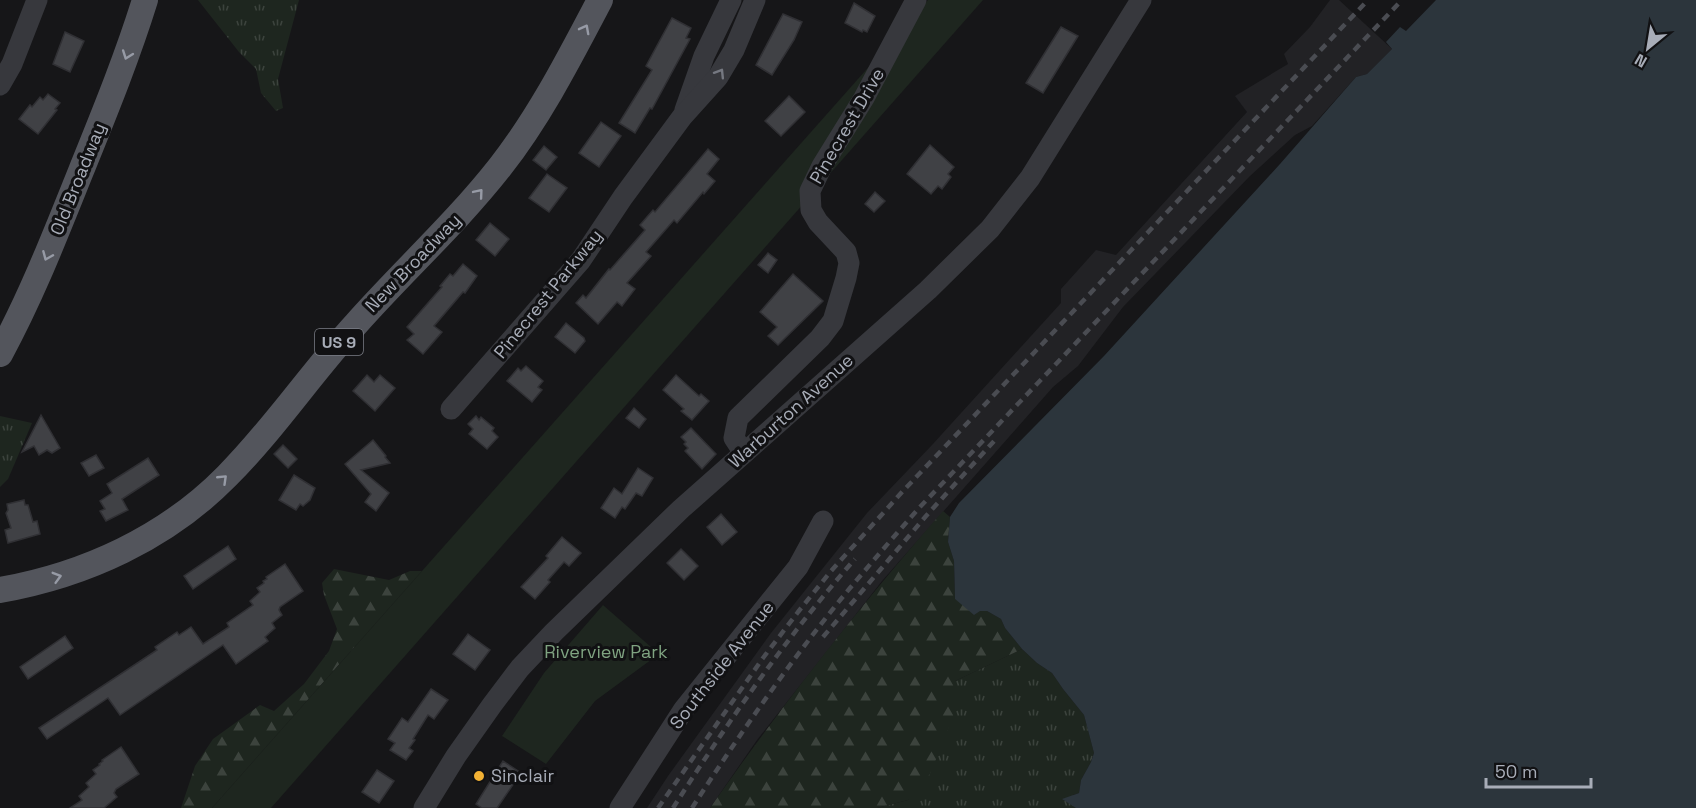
<svg xmlns="http://www.w3.org/2000/svg" width="1696" height="808" viewBox="0 0 1696 808" font-family="'Space Grotesk',sans-serif">
<style>
.built{fill:#222225}
.grass{fill:url(#grass-tufts)}
.forest{fill:url(#forest-firs)}
.green{fill:#1e261f}
.water{fill:#2c353c}
.building{fill:#404145;stroke:#303034;stroke-width:1.5}
.lines{fill:none;stroke-linecap:round;stroke-linejoin:round}
.minor{stroke:#37383d;stroke-width:21}
.major{stroke:#53555c;stroke-width:26}
.rail{stroke:#4a4c52;stroke-width:4.5;stroke-dasharray:8 6;stroke-linecap:butt}
.oneway{stroke:#979ba6}
.oneway2{stroke:#757881}
.poi-dot{fill:#f2b134;stroke:#111113;stroke-width:2}
.labels{text-anchor:middle;stroke-width:6;stroke-linejoin:round;paint-order:stroke}
.shield{fill:#111113;stroke:#7b7e86;stroke-width:1.5}
.shield-label{font-size:16px;font-weight:bold;fill:#a8adb8}
.street-label{font-size:18px;fill:#a8adb8;stroke:#111113}
.park-label{font-size:18px;fill:#7fa381;stroke:#111113}
.poi-label{font-size:18px;fill:#a8adb8;stroke:#111113;text-anchor:start}
</style>
<defs>
<pattern id="grass-tufts" width="24" height="20" patternUnits="userSpaceOnUse" patternTransform="scale(1.5)"><rect width="24" height="20" fill="#1e261f"/><path d="M3 7l-1-3M5 7V3M7 7l1-3M15 17l-1-3M17 17v-4M19 17l1-3" fill="none" stroke="#3c433d"/></pattern>
<pattern id="forest-firs" width="22" height="20" patternUnits="userSpaceOnUse" patternTransform="scale(1.5)"><rect width="22" height="20" fill="#1e261f"/><path d="M5 1l3.5 6h-7zM16 11l3.5 6h-7z" fill="#3c433d"/></pattern>
</defs>
<rect width="100%" height="100%" fill="#161618"/>
<polygon class="built" points="1330,0 1339,0 1392,49 1367,74 1356,77 1312,126 1295,135 1250,176 1123,307 1078,366 1053,387 882,581 757,740 710,808 647,808 668,776 771,633 867,513 932,445 1061,303 1061,289 1096,250 1116,255 1247,112 1235,96 1288,64 1284,54 1310,27"/>
<g class="grass">
<polygon points="198,0 299,0 278,79 283,108 276,111 261,93 256,69 239,52"/>
<polygon points="0,416 32,423 8,479 0,487"/>
<polygon points="1022,649 1037,663 1052,673 1063,689 1084,715 1094,753 1091,762 1081,780 1079,793 1073,795 1076,808 877,808 908,800 955,681"/>
</g>
<g class="forest">
<path d="M943,511L950,517L948,542L954,561L955,599L980,611H987L1001,619L1005,628L1022,649L955,681L958,705L930,774L908,800L877,808H710C782,705 860,606 943,511Z"/>
<polygon points="334,569 389,580 410,571 422,571 212,808 181,808 195,766 213,739 260,705 274,711 304,684 329,651 337,629 324,595 322,583"/>
</g>
<g class="green">
<polygon points="928,0 983,0 271,808 212,808"/>
<polygon points="603,605 659,654 595,701 546,764 502,736 544,673"/>
</g>
<polygon class="water" points="1436,0 1696,0 1696,808 1076,808 1062,799 1079,793 1081,780 1091,762 1094,753 1084,715 1063,689 1052,673 1037,663 1022,649 1005,628 1001,619 987,611 980,611 974,615 955,599 954,561 948,542 950,517 959,503 1104,356 1280,164 1356,77 1367,74 1392,49 1386,42 1400,27 1406,31"/>
<g class="building">
<polygon points="854,3 875,16 867,32 863,30 862,32 845,23"/>
<polygon points="783,14 802,22 794,40 772,75 756,65"/>
<polygon points="672,18 691,28 686,38 690,39 652,109 650,108 635,133 619,123 652,70 646,66"/>
<polygon points="1061,27 1078,36 1043,93 1026,83"/>
<polygon points="65,32 84,41 70,72 53,64"/>
<polygon points="48,94 60,103 55,109 57,110 38,134 19,119 30,105 32,107 40,97 43,100"/>
<polygon points="789,96 805,112 781,136 765,121"/>
<polygon points="601,122 621,136 599,167 579,153"/>
<polygon points="930,145 954,167 948,174 951,177 942,189 938,186 931,194 907,174"/>
<polygon points="544,146 557,157 546,170 533,160"/>
<polygon points="708,149 719,159 707,174 715,181 704,194 703,192 677,223 674,220 646,252 651,256 627,283 635,289 622,306 617,302 598,324 576,303 583,295 586,298 609,269 610,270 645,230 640,225 653,210 655,212"/>
<polygon points="547,174 567,188 549,212 529,198"/>
<polygon points="875,192 885,201 874,212 865,204"/>
<polygon points="490,223 509,239 495,256 476,240"/>
<polygon points="768,253 777,260 768,273 758,265"/>
<polygon points="463,264 477,276 465,293 463,292 434,326 442,332 423,354 407,340 414,334 407,327 442,287 440,286 450,274 453,276"/>
<polygon points="793,274 823,301 778,345 768,336 777,327 760,312"/>
<polygon points="566,323 584,338 585,341 575,353 555,337"/>
<polygon points="526,366 543,381 538,387 542,390 532,402 507,381 518,368 521,371"/>
<polygon points="367,375 374,382 380,375 395,388 375,411 353,391"/>
<polygon points="676,375 699,396 701,394 709,401 692,420 681,411 684,409 663,390"/>
<polygon points="634,408 646,419 639,428 626,418"/>
<polygon points="41,415 60,448 52,453 47,450 39,455 34,446 22,452"/>
<polygon points="476,416 479,420 481,417 494,428 492,431 498,437 487,449 469,434 473,429 468,424"/>
<polygon points="691,428 716,454 702,469 685,451 688,448 684,444 686,442 681,437"/>
<polygon points="373,440 386,456 385,457 390,463 361,470 389,493 376,511 365,502 371,494 345,464"/>
<polygon points="283,445 297,459 288,468 274,454"/>
<polygon points="96,455 104,468 89,476 81,463"/>
<polygon points="148,458 159,475 122,499 128,510 106,521 100,511 105,509 100,501 112,493 107,484"/>
<polygon points="638,468 653,478 642,496 636,493 625,509 622,507 615,518 601,508 614,488 622,494"/>
<polygon points="294,475 315,488 310,500 303,506 300,504 296,510 279,500"/>
<polygon points="24,500 25,505 28,505 33,522 37,521 40,534 8,543 5,530 11,528 6,513 8,510 7,504"/>
<polygon points="721,514 737,532 722,545 707,527"/>
<polygon points="562,537 581,553 569,566 564,562 548,580 550,582 535,599 521,587 548,558 546,556"/>
<polygon points="228,546 236,559 193,589 184,576"/>
<polygon points="681,549 698,566 684,580 667,563"/>
<polygon points="285,564 303,591 280,607 279,610 282,615 272,623 275,628 265,637 268,641 236,664 223,645 120,715 108,698 47,739 39,728 157,650 155,647 177,632 179,635 191,627 203,644 229,627 227,623 253,605 250,601 260,592 257,588 264,583 263,581 267,579 266,577"/>
<polygon points="468,634 490,650 475,670 453,654"/>
<polygon points="65,636 73,648 28,679 20,667"/>
<polygon points="431,689 448,700 434,719 428,715 413,739 415,740 409,748 413,751 406,760 390,750 395,743 388,739 402,718 408,722"/>
<polygon points="121,747 139,774 116,789 114,793 117,797 104,808 70,808 82,800 79,796 89,787 86,783 96,774 93,770 100,765 99,764 103,761 102,760"/>
<polygon points="503,761 521,773 497,808 482,808 476,804"/>
<polygon points="377,770 394,781 379,803 362,792"/>
</g>
<g class="lines">
<g class="minor">
<polyline points="0,85 12,64 37,0"/>
<polyline points="685,110 704,56 731,0"/>
<polyline points="451,409 581,260 623,197 682,117 718,77 734,50 755,0"/>
<polyline points="744,453 734,438 738,418 820,338 833,321 846,278 849,263 846,252 818,222 811,210 810,191 822,166 864,98 916,0"/>
<polyline points="424,808 456,756 492,705 520,668 554,632 681,509 928,290 990,229 1030,178 1141,0"/>
<polyline points="620,808 684,709 798,567 823,521"/>
</g>
<g class="major">
<path d="M0,354C32,295 56,233 81,171C104,114 127,58 145,0"/>
<path d="M0,590C85,575 166,538 227,476C274,429 311,373 356,324C403,271 456,223 500,167C540,116 570,57 600,0"/>
</g>
<g class="rail">
<polyline points="823,637 926,516 995,440"/>
<polyline points="658,808 763,658 798,612 831,571 903,491 1368,0"/>
<path d="M673,808C728,722 787,636 855,559"/>
<path d="M692,808C741,732 793,657 850,588C873,561 896,534 919,508L1402,0"/>
</g>
</g>
<defs><path id="oneway-chevron" d="M-2-3.5L2.5 0L-2 3.5" fill="none" stroke-width="1.6" stroke-linecap="round" stroke-linejoin="round" transform="scale(1.5)"/></defs>
<g class="oneway">
<use href="#oneway-chevron" transform="translate(585 29) rotate(-62)"/>
<use href="#oneway-chevron" transform="translate(127 55) rotate(110)"/>
<use href="#oneway-chevron" transform="translate(479 193) rotate(-50)"/>
<use href="#oneway-chevron" transform="translate(47 256) rotate(113)"/>
<use href="#oneway-chevron" transform="translate(223 479) rotate(-44)"/>
<use href="#oneway-chevron" transform="translate(57 577) rotate(-16)"/>
</g>
<use class="oneway2" href="#oneway-chevron" transform="translate(720 73) rotate(-58)"/>
<circle class="poi-dot" cx="479" cy="776" r="6"/>
<g class="labels">
<rect class="shield" x="315" y="329" width="48" height="26" rx="4.5"/>
<g class="shield-label">
<text x="339" y="348">US 9</text>
</g>
<g class="street-label">
<text transform="translate(847 126) rotate(-60)" y="6">Pinecrest Drive</text>
<text transform="translate(78 179) rotate(-68)" y="6">Old Broadway</text>
<text transform="translate(413 263) rotate(-46)" y="6">New Broadway</text>
<text transform="translate(548 294) rotate(-51)" y="6">Pinecrest Parkway</text>
<text transform="translate(791 411) rotate(-42)" y="6">Warburton Avenue</text>
<text transform="translate(722 665) rotate(-52)" y="6">Southside Avenue</text>
</g>
<g class="park-label">
<text x="606" y="658">Riverview Park</text>
</g>
<g class="poi-label">
<text x="491" y="782">Sinclair</text>
</g>
</g>
<g transform="translate(1648 48) rotate(210)" stroke="#111113" stroke-width="4.5" paint-order="stroke">
<path d="M0-4.5L10 22L0 15L-10 22Z" fill="#a8adb8"/>
<text y="-9" font-size="16" font-weight="bold" text-anchor="middle" fill="#a8adb8">N</text>
</g>
<path d="M1486 778v9h105v-9" fill="none" stroke="#a8adb8" stroke-width="3"/>
<text x="1495" y="778" font-size="18" fill="#a8adb8" stroke="#111113" stroke-width="4.5" paint-order="stroke">50 m</text>
</svg>
